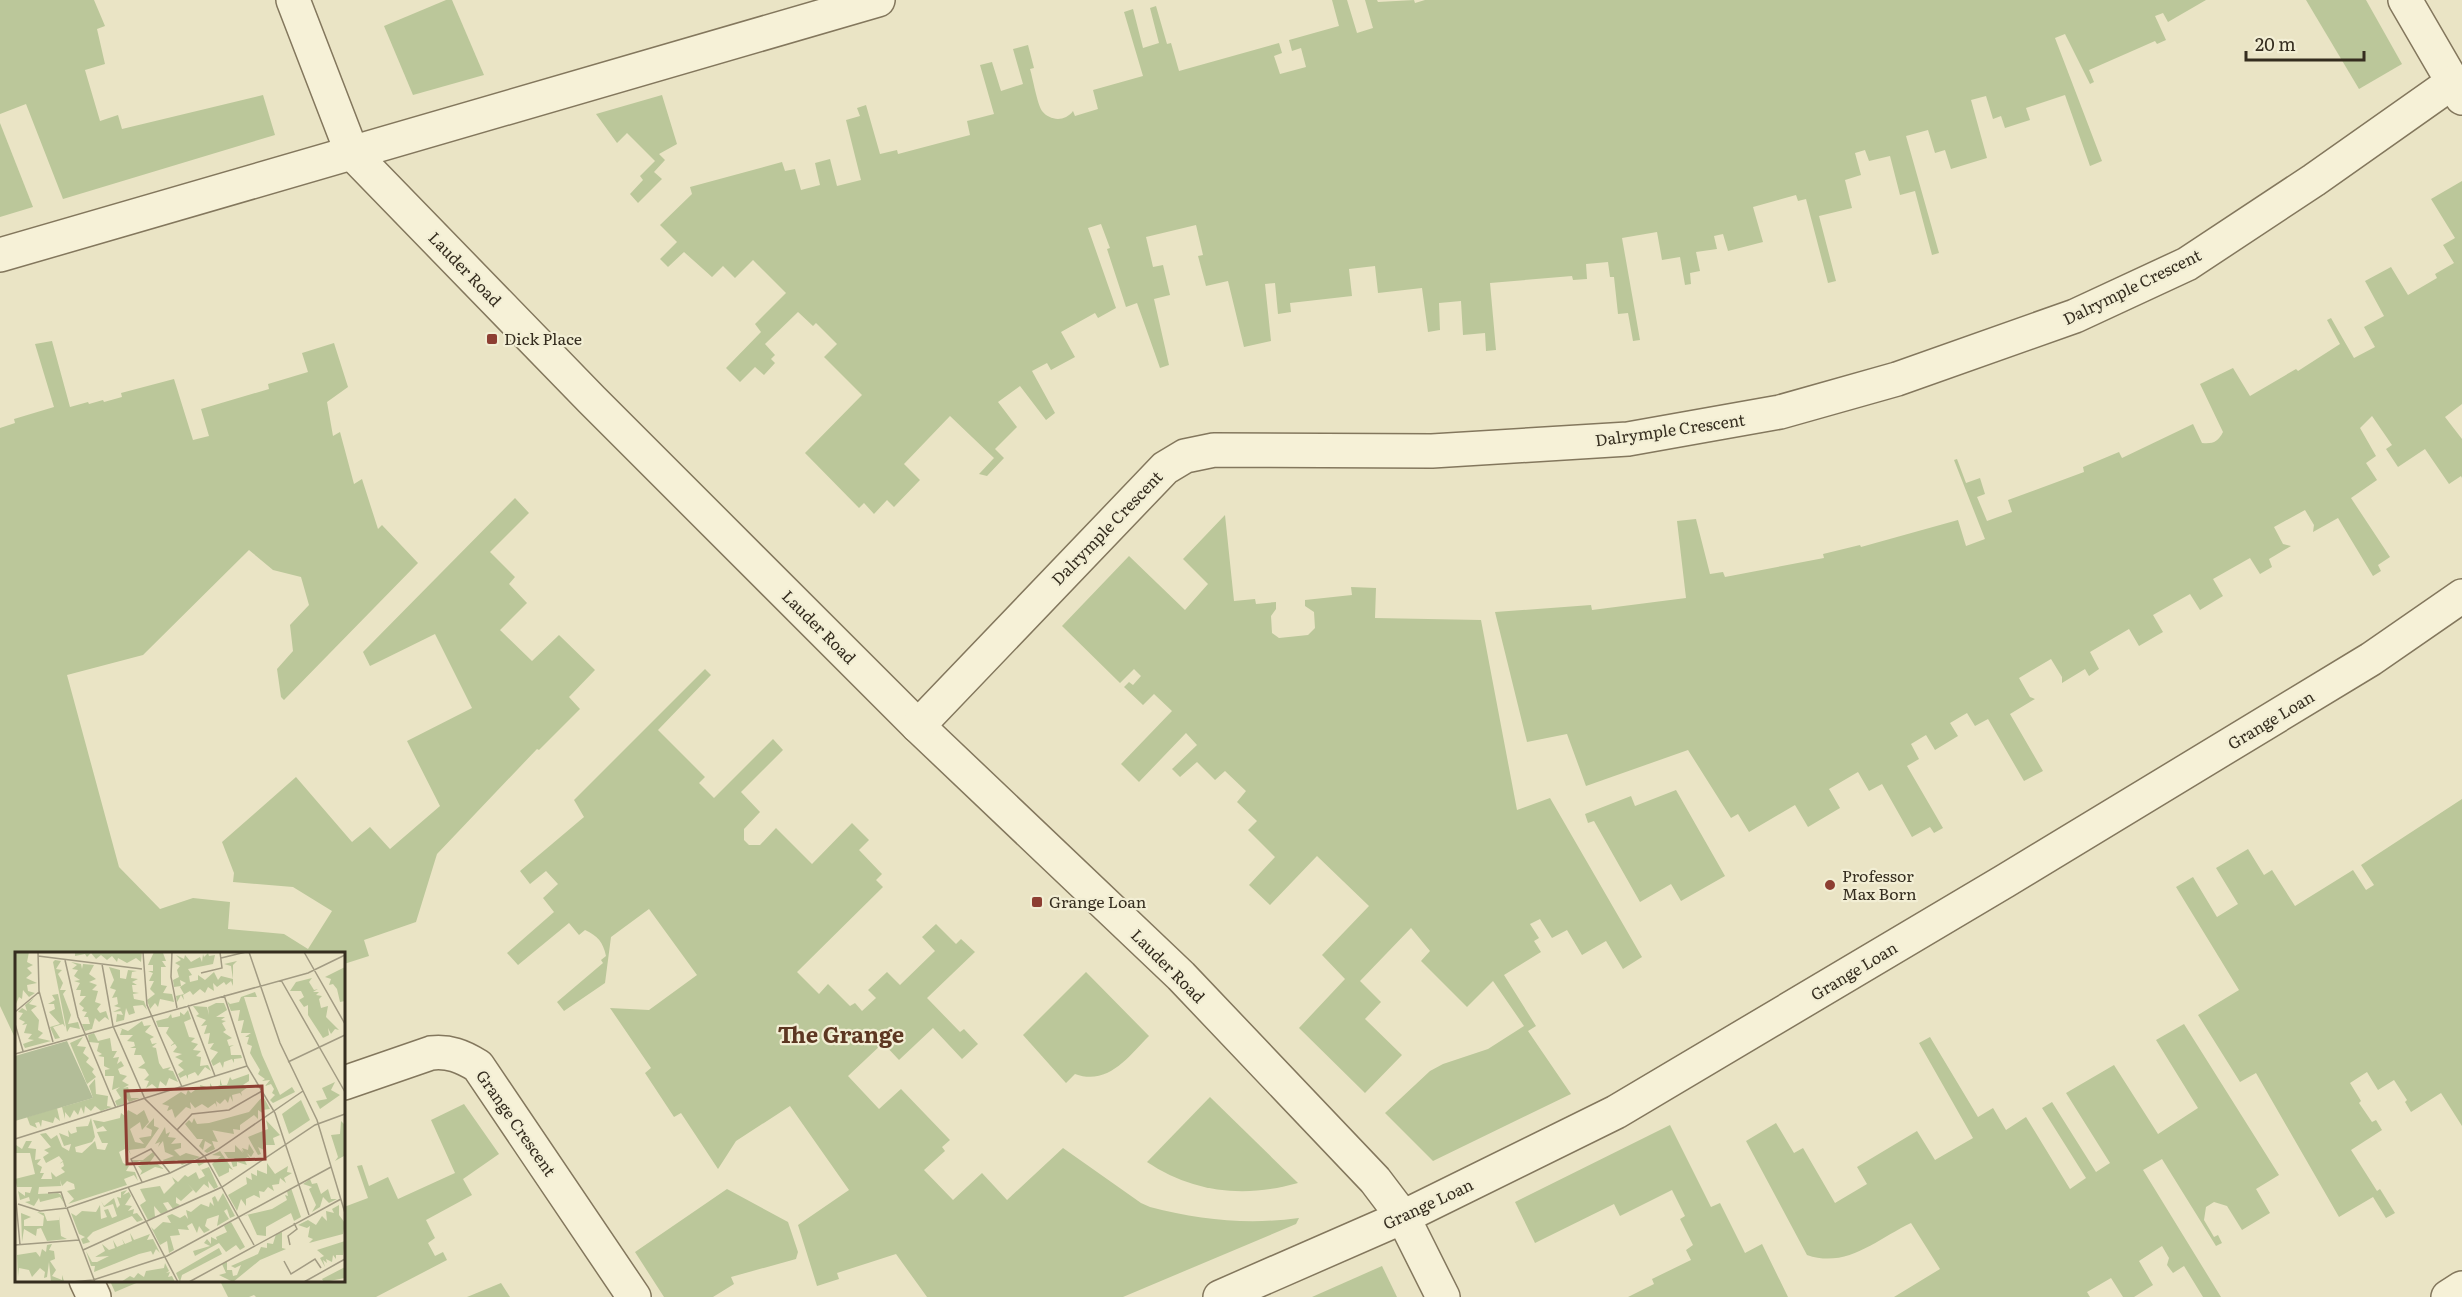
<svg xmlns="http://www.w3.org/2000/svg" width="2462" height="1297" viewBox="0 0 2462 1297" font-family="Literata,serif">
<style>
.green{fill:#bbc79a}
.lines{fill:none;stroke-linecap:round;stroke-linejoin:round}
.street-casing{stroke:#83775d;stroke-width:36}
.street{stroke:#f6f1d7;stroke-width:33}
.poi-dot{fill:#8d3e32;stroke:#f2eed4;stroke-width:2}
.labels{text-anchor:middle;stroke-width:4.5;stroke-linejoin:round;paint-order:stroke}
.street-label{font-size:16px;fill:#352d1f;stroke:#f2eed4}
.poi-label{font-size:16px;fill:#352d1f;stroke:#f2eed4;text-anchor:start}
.district-label{font-size:22px;font-weight:bold;fill:#5d3722;stroke:#f2eed4}
.inset-road{fill:none;stroke:#a29b83;stroke-width:1.5}
.view{fill:#8d3e32;fill-opacity:0.15;stroke:#8d3e32;stroke-width:3}
.inset-edge{fill:none;stroke:#352d1f;stroke-width:3}
</style>
<rect width="100%" height="100%" fill="#eae4c5"/>
<g class="green">
<polygon points="0,0 94,0 105,26 97,29 105,64 85,70 100,121 118,115 122,129 263,95 275,135 63,199 26,104 0,114"/>
<polygon points="446,0 452,0 484,75 413,95 384,26"/>
<path d="M1332,0H1347L1357,33L1373,28L1365,0H1377L1378,2L1414,0L1415,3L1425,0H2206L2168,22L2163,13L2155,16L2166,40L2157,44L2155,41L2089,70L2094,82L2090,84L2065,34L2055,38L2102,161L2090,166L2065,95L2026,108L2030,120L2005,128L2001,116L1993,119L1986,96L1971,100L1987,158L1951,169L1945,150L1935,153L1928,130L1906,136L1939,253L1932,255L1915,191L1900,195L1890,156L1869,161L1865,150L1855,153L1861,175L1845,180L1852,208L1819,216L1836,281L1828,283L1806,199L1798,201L1796,195L1753,207L1763,242L1728,251L1723,234L1714,236L1717,249L1696,252L1700,271L1690,273L1691,284L1685,285L1680,257L1662,260L1657,232L1622,238L1640,340L1633,341L1628,313L1618,314L1614,277H1610L1608,262L1586,264L1587,279L1573,280L1572,276L1490,283L1496,350L1486,351L1485,333L1463,335L1461,301L1439,303L1440,330L1428,332L1422,288L1378,293L1375,266L1349,269L1352,296L1290,303L1291,312L1278,314L1275,283L1265,284L1271,341L1244,347L1228,281L1206,286L1198,256L1203,255L1196,225L1146,237L1153,267L1163,265L1170,295L1154,299L1169,365L1160,368L1137,303L1126,307L1107,249L1110,248L1101,224L1088,228L1116,308L1098,318L1095,313L1061,332L1075,357L1051,370L1047,363L1032,371L1055,413L1046,420L1020,386L998,402L1017,427L995,449L1004,458L987,476L979,474L994,458L950,416L904,464L920,480L894,507L887,500L874,514L864,503L859,508L805,453L862,395L824,357L837,344L816,323L813,326L798,312L765,344L775,355L771,359L775,363L764,375L755,367L740,382L726,368L761,332L755,324L786,293L753,260L735,278L723,266L712,277L684,252L668,267L660,259L677,242L660,225L692,194L690,187L782,162L785,171L795,169L801,190L820,185L815,163L830,159L837,186L861,180L846,120L860,116L857,108L866,105L880,154L897,150L898,154L970,135L967,121L994,114L980,65L992,62L1001,91L1023,84L1013,49L1028,45L1034,68L1030,69C1033,79 1037,103 1042,111C1050,121 1065,122 1073,111L1075,116L1098,109L1093,90L1143,76L1124,12L1133,9L1143,48L1159,43L1150,8L1156,6L1167,44L1171,43L1179,71L1279,43L1282,53L1274,56L1280,74L1306,67L1301,48L1292,51L1289,40L1339,26Z"/>
<polygon points="2306,0 2366,0 2402,64 2359,89"/>
<polygon points="662,95 677,144 659,154 665,160 654,172 662,179 638,203 630,194 643,180 640,176 655,161 627,133 617,143 596,114"/>
<polygon points="0,123 33,207 0,217"/>
<path d="M2462,181V404L2445,417L2462,439V478L2461,476L2449,484L2425,449L2398,467L2386,449L2392,445L2372,416L2360,428L2376,456L2366,463L2377,480L2351,498L2390,557L2378,565L2381,571L2373,576L2338,518L2313,532L2314,525L2305,510L2274,527L2283,544L2291,546L2269,559L2272,567L2260,574L2250,558L2213,579L2223,596L2200,610L2190,594L2153,615L2163,632L2139,646L2129,629L2090,652L2099,669L2089,676L2085,669L2062,683V677L2051,659L2019,678L2030,697L2035,699L2010,714L2043,771L2024,781L1988,719L1975,726L1967,713L1950,723L1958,736L1935,750L1926,735L1911,744L1919,759L1907,766L1943,828L1934,833L1930,827L1912,837L1882,784L1869,791L1858,772L1829,789L1840,808L1808,827L1795,805L1749,832L1738,814L1731,818L1688,750L1586,786L1567,734L1527,742L1495,612L1591,605L1592,610L1686,598L1677,521L1696,519L1710,574L1723,572L1725,577L1824,558L1823,554L1860,545L1861,547L1958,520L1966,546L1985,539L1954,460L1957,459L1966,483L1980,478L1985,494L1977,497L1987,521L2012,512L2008,500L2084,472L2083,467L2119,452L2122,458L2193,424L2202,443C2213,444 2218,442 2223,432L2200,384L2233,368L2250,396L2296,369L2298,371L2340,344L2327,320L2331,318L2354,358L2375,347L2364,327L2384,316L2365,281L2391,267L2408,295L2437,278L2435,274L2454,263L2443,245L2455,238L2431,199Z"/>
<polygon points="52,341 70,407 88,402 89,404 103,400 104,402 122,397 121,393 174,379 193,440 209,436 201,409 269,389 268,384 308,372 302,353 334,343 348,387 327,402 333,436 340,432 354,484 362,479 378,529 382,525 418,563 284,700 281,697 277,669 293,651 290,625 309,605 301,577 273,570 249,550 143,655 67,675 119,867 160,909 193,898 230,902 228,929 284,934 308,949 332,911 293,887 233,882 234,873 222,842 296,777 352,842 370,827 390,849 440,806 407,741 472,708 435,634 370,666 363,652 515,498 529,513 490,552 515,577 509,584 527,603 500,630 532,661 559,635 595,670 569,697 580,709 539,750 537,749 437,854 416,922 364,940 369,956 344,964 344,954 16,954 16,1040 0,1006 0,428 15,423 14,419 54,407 35,344"/>
<polygon points="1225,515 1234,601 1255,599 1256,604 1276,602 1276,609 1271,616 1272,633 1279,638 1308,635 1315,628 1314,612 1305,606 1305,600 1352,595 1351,587 1376,588 1375,618 1481,620 1517,810 1550,798 1642,957 1623,969 1606,941 1582,955 1567,930 1552,938 1540,919 1530,924 1539,938 1534,941 1541,952 1504,975 1536,1026 1528,1031 1571,1094 1433,1161 1385,1113 1430,1071 1443,1064 1488,1049 1524,1026 1493,981 1467,1007 1421,961 1430,951 1411,928 1360,981 1381,1002 1365,1019 1402,1055 1365,1093 1299,1028 1345,979 1322,955 1369,906 1317,856 1270,905 1249,885 1275,857 1248,830 1257,821 1237,802 1246,791 1225,771 1215,780 1197,762 1180,777 1172,769 1197,745 1186,733 1139,782 1121,764 1172,711 1154,694 1143,705 1124,687 1129,682 1133,685 1141,676 1134,669 1120,683 1062,626 1129,556 1185,610 1208,584 1183,559"/>
<path d="M705,669L711,675L658,730L705,777L699,783L714,798L773,739L783,750L741,792L760,812L744,829V840L749,845H760L776,828L812,864L852,823L869,840L859,850L882,874L876,880L883,887L797,972L819,994L828,984L850,1006L855,1003L862,1011L876,998L868,990L887,972L900,985L935,951L922,937L936,924L956,944L961,939L975,952L927,998L960,1032L964,1029L978,1044L962,1059L933,1028L899,1060L883,1043L848,1076L879,1109L901,1089L950,1140L942,1147L945,1151L924,1170L953,1200L982,1173L1007,1200L1063,1148L1141,1203L1150,1207C1200,1220 1248,1225 1299,1218L1296,1224L1123,1297H927L896,1254L837,1273L839,1279L817,1286L798,1225L849,1190L790,1106L736,1141L718,1169L681,1113L674,1117L645,1073L651,1068L610,1008L649,1010L697,975L649,909L611,937L605,983L564,1011L557,1002L603,963L601,960L606,956C603,942 598,936 585,930L579,935L569,923L518,965L507,953L554,912L543,898L558,884L546,871L530,884L520,871L584,817L574,800Z"/>
<polygon points="1676,790 1725,876 1681,901 1671,884 1640,902 1594,821 1588,823 1585,814 1631,796 1635,806"/>
<polygon points="2462,799 2462,1126 2441,1093 2411,1112 2405,1102 2407,1100 2394,1080 2378,1090 2367,1072 2350,1083 2361,1101 2359,1103 2372,1122 2376,1120 2382,1130 2351,1150 2377,1191 2380,1189 2395,1213 2386,1218 2373,1197 2339,1217 2256,1073 2240,1082 2198,1015 2239,990 2176,887 2193,877 2217,917 2238,904 2216,868 2248,849 2264,875 2272,870 2295,906 2353,870 2366,890 2374,885 2361,865"/>
<path d="M1086,972L1149,1036C1128,1057 1108,1086 1075,1074L1066,1083L1023,1035Z"/>
<path d="M2184,1024L2279,1175L2256,1189L2270,1213L2242,1230L2227,1206L2214,1202L2206,1207L2204,1220L2214,1237L2218,1235L2222,1243L2216,1246L2162,1159L2143,1170L2221,1297H2203L2184,1266L2173,1273L2167,1265L2169,1258L2162,1246L2139,1261L2153,1285L2134,1297H2123L2111,1278L2087,1292L2090,1297H1894L1940,1269L1911,1223C1877,1239 1847,1269 1807,1255L1746,1141L1776,1123L1794,1153L1803,1148L1835,1203L1867,1184L1857,1167L1917,1131L1935,1160L1973,1138L1919,1043L1930,1037L1978,1117L1993,1108L2006,1130L2026,1117L2070,1189L2086,1178L2042,1108L2052,1102L2096,1172L2110,1163L2066,1093L2114,1065L2158,1134L2198,1108L2156,1040Z"/>
<path d="M1210,1097L1298,1183C1245,1198 1193,1193 1147,1162Z"/>
<polygon points="464,1104 499,1154 463,1179 472,1195 426,1220 435,1238 428,1243 435,1256 443,1252 447,1260 376,1297 256,1297 254,1295 249,1297 228,1297 220,1281 344,1280 344,1207 368,1198 357,1166 362,1165 369,1186 388,1177 398,1199 455,1173 431,1120"/>
<polygon points="1670,1125 1711,1207 1720,1203 1745,1253 1762,1244 1788,1297 1628,1297 1654,1284 1652,1279 1691,1260 1686,1250 1693,1245 1680,1219 1685,1216 1672,1190 1620,1216 1614,1204 1535,1243 1515,1202"/>
<polygon points="727,1189 788,1222 798,1252 796,1259 731,1277 734,1284 713,1297 664,1297 635,1252"/>
<polygon points="1382,1266 1397,1297 1312,1297"/>
<polygon points="110,1281 141,1281 115,1292"/>
<polygon points="501,1283 510,1297 467,1297"/>
</g>
<g class="lines">
<defs>
<g id="street">
<polyline points="293,0 352,153 592,400 918,726 1181,976 1375,1180 1403,1217 1443,1297"/>
<polyline points="2405,0 2462,98"/>
<polyline points="0,255 878,0"/>
<polyline points="918,726 1165,468 1185,456 1214,450 1432,451 1628,439 1780,412 1897,379 2075,316 2187,264 2314,180 2453,82"/>
<path d="M344,1083L431,1053C449,1051 462,1056 478,1066L634,1297"/>
<polyline points="86,1280 94,1297"/>
<polyline points="1220,1297 1403,1217 1616,1112 2005,881 2371,659 2462,596"/>
<polyline points="2448,1297 2462,1288"/>
</g>
</defs>
<use href="#street" class="street-casing"/>
<use href="#street" class="street"/>
</g>
<g class="poi-dot">
<rect x="486" y="333" width="12" height="12" rx="3"/>
<circle cx="1830" cy="885" r="6"/>
<rect x="1031" y="896" width="12" height="12" rx="3"/>
</g>
<g class="labels">
<g class="street-label">
<text transform="translate(465 269) rotate(46)" y="6">Lauder Road</text>
<text transform="translate(2132 287) rotate(-26)" y="6">Dalrymple Crescent</text>
<text transform="translate(1670 430) rotate(-8)" y="6">Dalrymple Crescent</text>
<text transform="translate(1107 528) rotate(-46)" y="6">Dalrymple Crescent</text>
<text transform="translate(819 627) rotate(45)" y="6">Lauder Road</text>
<text transform="translate(2271 720) rotate(-31)" y="6">Grange Loan</text>
<text transform="translate(1168 966) rotate(45)" y="6">Lauder Road</text>
<text transform="translate(1854 971) rotate(-31)" y="6">Grange Loan</text>
<text transform="translate(516 1123) rotate(55)" y="6">Grange Crescent</text>
<text transform="translate(1428 1204) rotate(-25)" y="6">Grange Loan</text>
</g>
<g class="poi-label">
<text x="504" y="345">Dick Place</text>
<text x="1842" y="882">Professor<tspan x="1842" dy="18">Max Born</tspan></text>
<text x="1049" y="908">Grange Loan</text>
</g>
<g class="district-label">
<text x="841" y="1043">The Grange</text>
</g>
</g>
<g transform="translate(15 952)">
<rect width="330" height="330" fill="#eae4c5"/>
<path d="M0,0H14L12,10L18,13L12,16L17,21L11,26L22,31L12,33L13,39L20,41L14,45L8,38L7,47L4,45L1,52ZM60,0H127L126,10L121,6L112,11L103,6L102,10L97,4L92,8L86,3L81,7L76,1L72,5L70,2L60,4ZM139,0L148,1L151,9H147L151,15H146V33L152,34L148,41L157,42L159,50L145,47L143,55L140,51L135,57L132,48L140,42L135,37L139,29H134L138,21L133,19H138V13H133ZM193,1L194,4L200,3L198,12L173,17L177,23L174,24L175,30L183,28V23L190,28L199,20L203,28L206,24L218,27L216,14L209,12L222,9L218,13V34L216,29L211,33L209,30L202,35L198,31L199,39L193,35L190,41L185,37L178,43L175,39L168,43L169,48L166,43L162,50L161,44L169,42L165,35L171,31L165,28L166,34L159,35L158,28L164,25L162,18L165,14L160,11L166,8L161,3L169,7L170,3L176,10L185,5L187,10L188,2L189,5ZM40,8L46,9L41,17L47,18L43,22L48,31L45,38H51L48,42L56,63L53,72L63,70L65,77L55,75L52,80L38,10ZM56,10L66,12L67,17L68,12L79,13L74,22L81,27L74,30L82,33L77,38L83,39L80,50L86,52L82,57L85,61L91,59L94,68L90,65L84,70L80,66L77,77L70,79L67,72H75L73,65H69L72,60L67,59L69,56L64,52L71,44H65L66,38H61L65,31L59,29L65,28L59,24L63,18L57,17L62,13ZM94,15L105,18V26L111,27L113,18L122,19L117,20L116,26L123,27L117,30L122,33H117L118,40L124,41L118,42L119,47L129,49L132,58L128,53L118,54L120,61L114,63L111,56L109,68L101,70L102,62L108,63L106,59L98,60L106,56L99,54L103,52L102,45L97,46L101,38L95,36L99,28ZM330,15V49L325,50L322,37L318,32L314,33L316,27L310,25ZM297,26L294,30L299,38L303,37L298,40H304L301,43L307,44L304,47L306,56L313,54L311,65L324,78L320,77L316,82L313,76L314,83L308,86L293,63V53L289,55L284,48L289,45L286,39H275L281,30ZM240,40L242,45H229L247,103L265,143L277,135L280,140L258,151L255,148L260,143L257,141L259,137L256,132L250,134L255,128L247,129L250,127L243,122L245,118L235,101L237,94L232,92L234,85H230L236,81H226L229,68L223,69L225,58L216,59L212,49L215,52L224,50L226,45ZM43,42L50,75L48,72L38,75L45,86L40,87L35,75L45,72L34,60L40,57L39,52H33L40,48L37,43ZM19,46L14,52L22,54L16,58L24,68L23,78L28,81L23,86L36,89L10,96L8,92L19,88L13,87L17,82L9,81L12,72L7,73L10,70L4,67L8,61L3,60L7,56L12,59L10,53ZM201,51H209L212,58L201,65H210L206,68L211,69L207,71L211,78L208,80L217,86L212,88L214,94L219,93L215,95L216,103H226L227,106L219,107V111L217,107L209,110L208,116L205,110L198,114L196,109L203,100L195,97L199,91L193,92L195,81L189,82L192,73L186,74L191,68L181,64L184,62L178,54L192,55L194,63L193,55ZM173,58L176,67L169,70L174,85L180,86L176,90L183,92L178,98L186,99L181,104L186,105L185,114L193,113L196,119L190,115L183,124L180,120L173,123V127L171,123L165,126L163,122L169,118L163,113L168,109L160,105L167,102L158,100L162,95L160,92L155,94L159,91L151,81L154,75H143L141,69L153,66L156,62L157,66L165,64V60L169,63ZM127,69L129,74L136,73L130,80L139,85L135,87L137,92L142,91L137,95L141,96L144,111L148,117L156,115L153,118L158,119L163,130L154,126L151,134L145,129L143,137L137,132L131,136L134,129L129,128L134,123L130,117L123,116L130,111L126,103H119L121,96H115L120,94L119,90L112,89L118,83H105L107,77L103,75L113,79ZM79,81L83,89L95,86L97,99H102L98,106L104,105L102,112L106,109L109,114L103,117L105,122L112,124L107,129L114,133L108,136L113,135L116,146H125L114,150L111,145L112,151L102,154L100,149L106,146L101,138L105,135L97,138L99,124H90V118L95,117L89,114V105L83,104L87,102L82,99L84,91L74,90L73,83ZM68,85L62,94L71,95L68,101L74,106L71,110L79,117L77,120L81,125L72,132L55,91ZM234,122V129L228,133L233,135L226,140L227,144L225,141L217,143L218,150L215,144L213,151L210,147L205,152L201,149L202,155L200,151L193,156L187,152L180,156L175,150L176,157L171,155L160,166L157,157L152,159L154,154L147,152L166,140L171,143L173,138L176,141L184,135L186,138L185,133L195,136V131L198,136L205,133V127L207,133H212L215,125L217,128ZM80,127L81,142L93,144L92,154L97,155L86,159L80,154L76,159L70,154L69,162L66,155L63,163L59,158L55,166L50,160V167L47,155L78,146L74,134ZM320,130L316,138L325,143L305,157L301,149L312,147L307,136ZM248,144L255,157L247,158L249,162L243,158V167L239,163L225,173V178L218,177L219,182L196,178L194,171L234,160ZM286,148L295,168L274,182L267,162ZM42,156L45,169L40,165L38,171L27,168L26,175L24,170L20,171L22,176L15,173L12,165ZM113,158L122,163L129,158L134,170L127,178L125,170L115,177L120,190L129,192L124,186L136,184L137,178L131,175L139,166V174L144,176L130,196L114,198L116,203L112,196L104,200L108,211L114,214L111,219L120,220L123,229L119,223L109,227L112,233L53,252L59,247L52,239L60,237L59,232L52,229L47,234L45,228L46,234L24,235L23,242L43,241L46,243L49,251L45,245L25,250L24,246L19,254L10,250L15,249L14,245L5,248L3,239L10,244V240L15,241L17,235H2L0,227L20,222L15,201H0L1,193L7,197L11,189H17L13,196L21,197L20,208L26,207L22,212L27,215L25,221H29L26,227H37L36,220L41,225L50,220L46,216L49,214L48,210L44,212L48,209L44,204L31,211L28,205L34,201L29,198L36,195L25,182L31,181L36,187L42,183L47,195L54,199L56,192L49,194L44,181L54,185L53,178L56,182L62,180L61,175L73,174L76,166L80,185L77,190L60,195L61,200L67,201L80,189L82,197L90,198L93,191H87L82,180L92,179L88,174L82,177L78,168L89,170L105,166L106,161L110,164ZM179,166L182,172L194,171L203,190L197,189L200,197L192,201L189,199L197,193L190,189L188,198L184,194L188,187H182L170,172L174,168L177,171ZM251,168L265,183L258,186L260,193H251V199L243,195L246,202L243,203L233,185L253,177ZM326,169L330,173L329,204L320,209L323,205L316,183L325,182ZM150,175L151,182L155,180L153,185L161,186L156,192L166,191V196L159,198L165,204L171,201L185,205L167,213L162,208L150,212L148,208L159,204L150,200L148,189L143,195L145,190L140,192ZM234,192L239,200L236,205L232,201L237,209L233,205L229,207L232,213L222,210V214L218,215L216,209L220,206H213L209,200H220V193L228,201L226,197L229,200L227,196L233,198ZM205,199L218,218L214,216V220L204,225L197,212L206,204L197,203ZM138,200L140,203L133,213L140,210L149,217L140,215L125,223L127,219L123,214L127,213L125,209L119,211L117,208H128ZM189,207L191,210L184,214L186,218L194,215L203,235L199,237L193,229L194,236L189,232L181,241L173,232L178,238L166,249L161,245V251L165,253L158,257L153,250L148,251L153,259L146,262L139,254L140,265L133,268L125,253L131,249L125,237L145,234L149,242L160,231L157,225L163,230L170,223L173,225L181,220L184,227L190,224L182,211ZM252,211L260,222L273,214L272,220L277,221L269,226L271,231L265,226L264,232L257,233L259,239L253,235L249,240L244,239L245,246L239,243L231,247V254L226,247L222,259L213,243L232,232L231,225L237,228L236,221L242,224V218L252,222ZM295,227L297,232L302,231L306,242L313,237L316,247H322L314,251L308,245L305,255L297,260L301,253L294,237L297,235L288,232ZM276,236L286,265L279,269L276,261L251,275V284L242,283L233,263L227,264L257,257L272,248L270,243L273,244L272,239ZM112,238L108,243L114,240L116,244L110,253L117,254L113,259L119,257L118,262L122,261L128,268L122,270L117,264L78,280L72,286L75,290L68,292L66,287L70,285L64,282L56,261L61,264L67,259L81,260L85,253L86,267L92,265L89,258L93,257L97,266L102,264L98,252L89,255L86,249L89,254L99,246L102,256L105,253L102,245L106,246V240ZM208,241L220,264L215,266L212,257L209,259L214,267L202,274L204,263L192,267L190,274L195,278L189,281L184,274L182,281L177,271L172,274L174,278L163,277L165,283L155,284L159,298L154,301L152,289L145,293L136,275L139,278L148,270L156,271L152,264L157,262L165,266L170,263L173,267L171,258L176,260L186,252L194,255L195,250L199,254L197,246L200,244L203,250ZM324,253V263L330,271L328,282L294,291L298,287L293,285L295,274L292,276L283,273L293,268L301,273L307,264L312,269L311,259L319,261L317,257ZM22,260L29,261L32,269L44,268V264L46,284L52,287L32,289L26,276L22,277L21,284L9,277L7,290L6,261L16,265L9,268V274H28L29,264ZM216,270L230,295L225,298L221,293L211,300L204,291L180,304L178,299L195,294L189,291L192,287L196,292V285L202,288L201,285L212,280L209,274ZM267,280V296L271,297L245,308L218,330L204,323L211,321L207,312L212,309V318H217L218,324L222,323L226,313L220,316L216,314L243,302L246,295L252,296V291L258,292L261,282ZM115,281L119,288L135,282L132,288L138,287L145,301L141,297L138,303L136,299L124,302L79,320L80,314H76L71,299L77,310H82L94,304L80,305L90,299L87,292L94,298L100,296L98,288L102,295L109,292L107,287L110,292L117,289ZM330,289L328,303H321V307L318,303L317,310L311,307L312,311L308,308L310,315L305,306L309,304L302,298ZM37,292L34,298L39,299L40,307L35,309L41,318L37,324L47,328V323L49,329L36,330L34,310L32,325L29,326L30,320L25,316L17,325L14,318L4,316L3,325L2,303L21,300L25,305L27,297L31,300L32,293ZM204,296L207,302L167,323L165,330L161,321ZM150,311L154,319L151,321L155,320L153,325L157,324L160,330H106L115,324L119,326L123,321L129,325L131,319L149,316ZM330,315V326L309,330L307,327Z" fill="#bbc79a"/>
<path d="M52,89L78,146L0,169V104Z" fill="#b3bd98"/>
<path class="inset-road" d="M23,0L24,39L38,90M128,0L132,53L167,135M156,0H178M157,0L156,25L162,56M234,0L265,91L302,168L330,261M289,0L330,72M23,4L127,17M206,6L231,0M50,8L63,65L101,156M87,12L98,74L130,147L190,205L239,293M186,21L207,16L205,0M266,28L330,140M209,43L232,114L260,161L294,263M173,53L200,124M0,60L24,40M0,72L8,99M0,102L293,21L330,3M273,110L330,83M162,178L177,162L214,158L247,139M0,187L232,114M127,230L116,207L136,197L155,221M113,235L163,330M0,238L5,293M33,241L46,240L51,255M3,252L25,259L52,256L155,221L202,198L288,139M52,256L80,330M0,293L64,288M275,293L273,284L282,277L279,271M68,298L207,235L300,173L330,162M269,309L276,322L300,307L306,316M57,330L78,328L152,304L316,215M174,330L326,247M289,330L330,307"/>
<path class="view" d="M247,134L250,207L112,212L110,139Z"/>
<rect width="330" height="330" class="inset-edge"/>
</g>
<path d="M2246 51v9h118v-9" fill="none" stroke="#352d1f" stroke-width="3"/>
<text x="2255" y="51" font-size="18" fill="#352d1f" stroke="#f2eed4" stroke-width="4.5" paint-order="stroke">20 m</text>
</svg>
